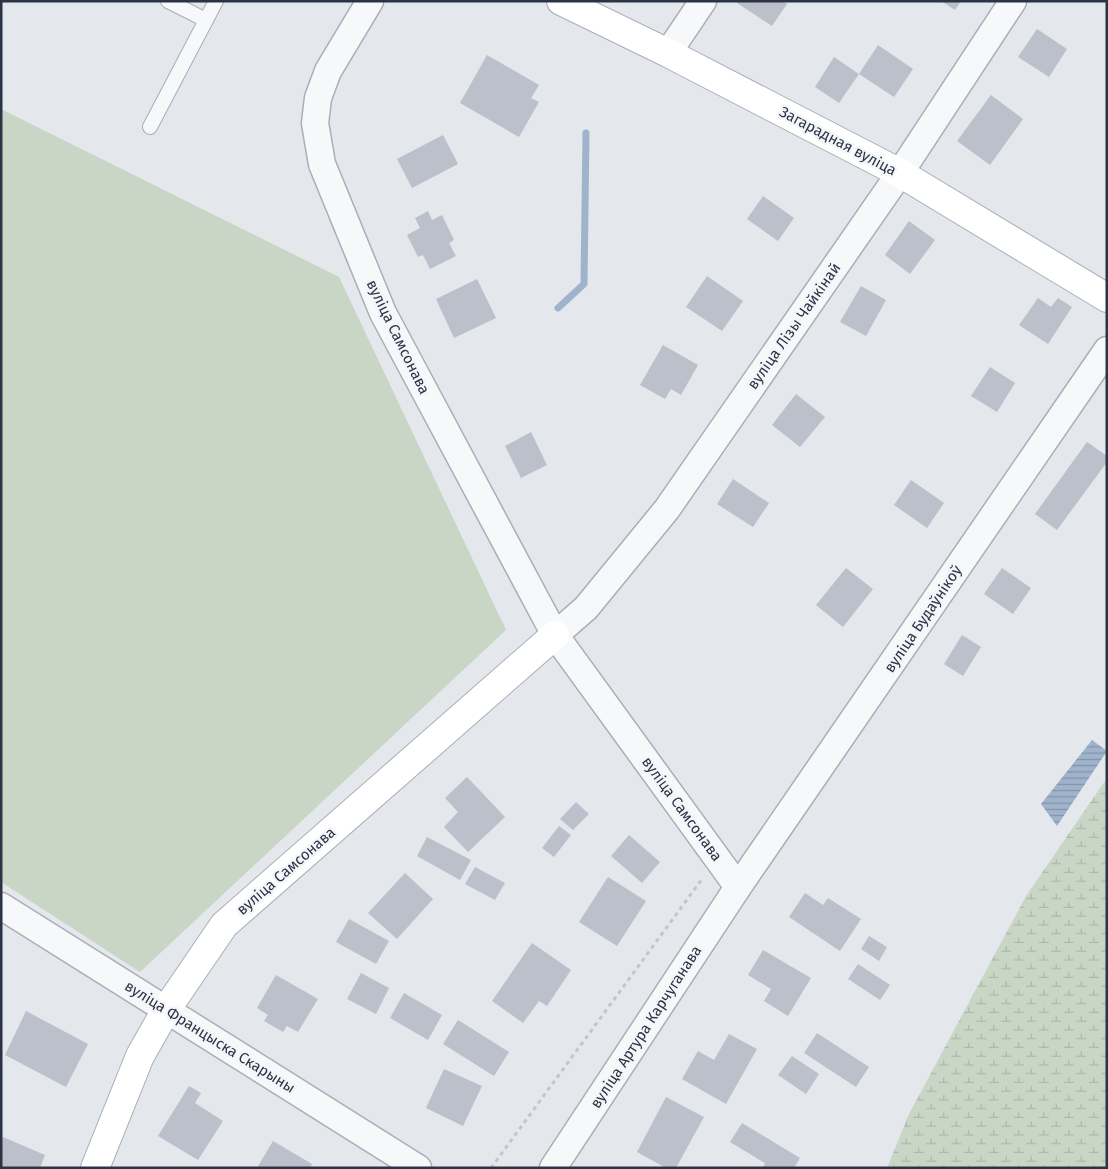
<svg xmlns="http://www.w3.org/2000/svg" width="1108" height="1169" viewBox="0 0 1108 1169" font-family="'Fira Sans',sans-serif">
<style>
.wetland{fill:url(#wetland-marsh)}
.green{fill:#c9d6c5}
.water{fill:url(#water-rules)}
.lines{fill:none;stroke-linecap:round;stroke-linejoin:round}
.stream{stroke:#9fb4cc;stroke-width:7}
.building{fill:#bbc0ca}
.lane-casing{stroke:#a9aeb7;stroke-width:16}
.street-casing{stroke:#a9aeb7;stroke-width:29}
.secondary-casing{stroke:#a9aeb7;stroke-width:30}
.path{stroke:#c2c5cb;stroke-width:3;stroke-dasharray:4 4;stroke-linecap:butt}
.lane{stroke:#f7f8fa;stroke-width:14}
.street{stroke:#f7f8fa;stroke-width:26}
.secondary{stroke:#fff;stroke-width:28}
.labels{text-anchor:middle;stroke-width:5;stroke-linejoin:round;paint-order:stroke}
.street-label{font-size:15px;fill:#2b3445;stroke:#f4f6f9}
</style>
<defs>
<pattern id="wetland-marsh" width="20" height="14" patternUnits="userSpaceOnUse" patternTransform="scale(1.25)"><rect width="20" height="14" fill="#c9d6c5"/><path d="M1 5h8M5 5V1M11 12h8M15 12V8" fill="none" stroke="#adb8ab"/></pattern>
<pattern id="water-rules" width="6" height="5" patternUnits="userSpaceOnUse" patternTransform="scale(1.25)"><rect width="6" height="5" fill="#9fb4cc"/><path d="M0 2.5h6" fill="none" stroke="#8293a7"/></pattern>
</defs>
<rect width="100%" height="100%" fill="#e4e7ec"/>
<polygon class="wetland" points="1107,778 1107,1168 887,1168 909,1114 1026,896"/>
<polygon class="green" points="1,109 339,277 506,630 140,972 1,882"/>
<polygon class="water" points="1092,740 1107,751 1057,826 1041,804"/>
<g class="lines">
<polyline class="stream" points="558,308 584,284 586,133"/>
</g>
<g class="building">
<polygon points="739,1 783,1 787,4 772,26 737,3"/>
<polygon points="941,1 961,1 955,10"/>
<polygon points="1037,29 1067,49 1049,77 1018,57"/>
<polygon points="878,45 913,69 894,97 859,74"/>
<polygon points="487,55 539,85 531,98 539,102 519,137 460,103"/>
<polygon points="834,57 859,74 839,103 815,87"/>
<polygon points="991,95 1023,119 990,165 957,141"/>
<polygon points="443,135 458,164 412,188 397,159"/>
<polygon points="763,196 794,218 778,241 747,219"/>
<polygon points="428,211 432,220 442,215 454,240 449,243 456,256 430,269 423,255 418,257 407,235 420,228 415,218"/>
<polygon points="909,221 935,240 910,274 885,255"/>
<polygon points="707,276 743,301 722,331 686,307"/>
<polygon points="477,279 496,318 454,338 436,299"/>
<polygon points="861,286 886,300 866,336 840,322"/>
<polygon points="1038,298 1051,307 1058,298 1072,307 1048,344 1019,325"/>
<polygon points="663,345 698,365 681,395 671,389 665,399 640,385"/>
<polygon points="990,367 1015,383 997,412 971,396"/>
<polygon points="796,394 825,417 800,447 772,425"/>
<polygon points="531,432 547,465 521,478 505,446"/>
<polygon points="1087,442 1107,456 1107,462 1057,530 1035,514"/>
<polygon points="733,479 769,503 753,527 717,504"/>
<polygon points="911,480 944,503 927,528 894,505"/>
<polygon points="846,568 873,589 843,627 816,605"/>
<polygon points="1002,568 1031,588 1013,614 984,594"/>
<polygon points="962,635 981,647 963,676 944,664"/>
<polygon points="467,777 505,817 468,852 444,827 458,812 445,798"/>
<polygon points="576,802 589,814 573,830 560,819"/>
<polygon points="559,826 571,835 554,857 542,848"/>
<polygon points="629,835 660,862 642,883 611,856"/>
<polygon points="427,837 471,860 460,880 417,856"/>
<polygon points="475,867 505,883 495,900 465,884"/>
<polygon points="405,873 433,899 397,939 368,913"/>
<polygon points="608,877 646,901 617,946 579,922"/>
<polygon points="805,893 823,905 828,898 861,919 840,951 789,917"/>
<polygon points="349,919 389,941 376,964 336,942"/>
<polygon points="869,936 887,947 879,961 861,949"/>
<polygon points="532,943 571,970 547,1006 539,1001 523,1023 492,1001"/>
<polygon points="763,950 811,978 788,1016 764,1001 771,989 748,975"/>
<polygon points="858,964 890,985 880,1000 848,979"/>
<polygon points="361,973 389,988 376,1014 347,999"/>
<polygon points="276,975 318,999 298,1032 287,1026 283,1032 264,1021 268,1015 257,1008"/>
<polygon points="404,993 442,1015 428,1040 390,1018"/>
<polygon points="26,1011 88,1044 66,1087 5,1055"/>
<polygon points="458,1020 509,1052 494,1076 443,1044"/>
<polygon points="817,1033 869,1067 856,1087 804,1053"/>
<polygon points="729,1034 757,1049 726,1104 682,1079 698,1051 714,1060"/>
<polygon points="792,1056 819,1074 806,1094 778,1075"/>
<polygon points="444,1069 482,1086 463,1126 426,1108"/>
<polygon points="189,1086 201,1093 195,1103 223,1121 198,1160 158,1136"/>
<polygon points="666,1097 704,1117 676,1168 666,1168 637,1152"/>
<polygon points="742,1123 800,1158 794,1168 763,1168 765,1163 730,1142"/>
<polygon points="3,1137 45,1155 40,1168 1,1168 1,1141"/>
<polygon points="273,1141 312,1164 310,1168 257,1168"/>
</g>
<g class="lines">
<defs>
<g id="lane">
<polyline points="168,1 206,20"/>
<polyline points="150,127 216,1"/>
</g>
<g id="street">
<polyline points="370,1 328,71 318,98 315,123 322,164 383,313 555,635 738,887"/>
<polyline points="668,53 703,1"/>
<polyline points="555,635 586,608 667,509 900,173 1013,1"/>
<polyline points="1,906 418,1168"/>
<polyline points="553,1168 738,887 1107,350"/>
</g>
<g id="secondary">
<polyline points="561,1 668,53 900,173 1107,298"/>
<polyline points="95,1168 140,1056 166,1010 224,925 555,635"/>
</g>
</defs>
<use href="#lane" class="lane-casing"/>
<use href="#street" class="street-casing"/>
<use href="#secondary" class="secondary-casing"/>
<polyline class="path" points="491,1168 702,879"/>
<use href="#lane" class="lane"/>
<use href="#street" class="street"/>
<use href="#secondary" class="secondary"/>
</g>
<g class="labels">
<g class="street-label">
<text transform="translate(838 141) rotate(28)" y="5">Загарадная вуліца</text>
<text transform="translate(794 326) rotate(-55)" y="5">вуліца Лізы Чайкінай</text>
<text transform="translate(398 337) rotate(64)" y="5">вуліца Самсонава</text>
<text transform="translate(923 619) rotate(-56)" y="5">вуліца Будаўнікоў</text>
<text transform="translate(682 809) rotate(54)" y="5">вуліца Самсонава</text>
<text transform="translate(286 871) rotate(-41)" y="5">вуліца Самсонава</text>
<text transform="translate(646 1027) rotate(-57)" y="5">вуліца Артура Карчуганава</text>
<text transform="translate(210 1037) rotate(32)" y="5">вуліца Францыска Скарыны</text>
</g>
</g>
<rect width="1108" height="1169" fill="none" stroke="#2b3445" stroke-width="5"/>
</svg>
